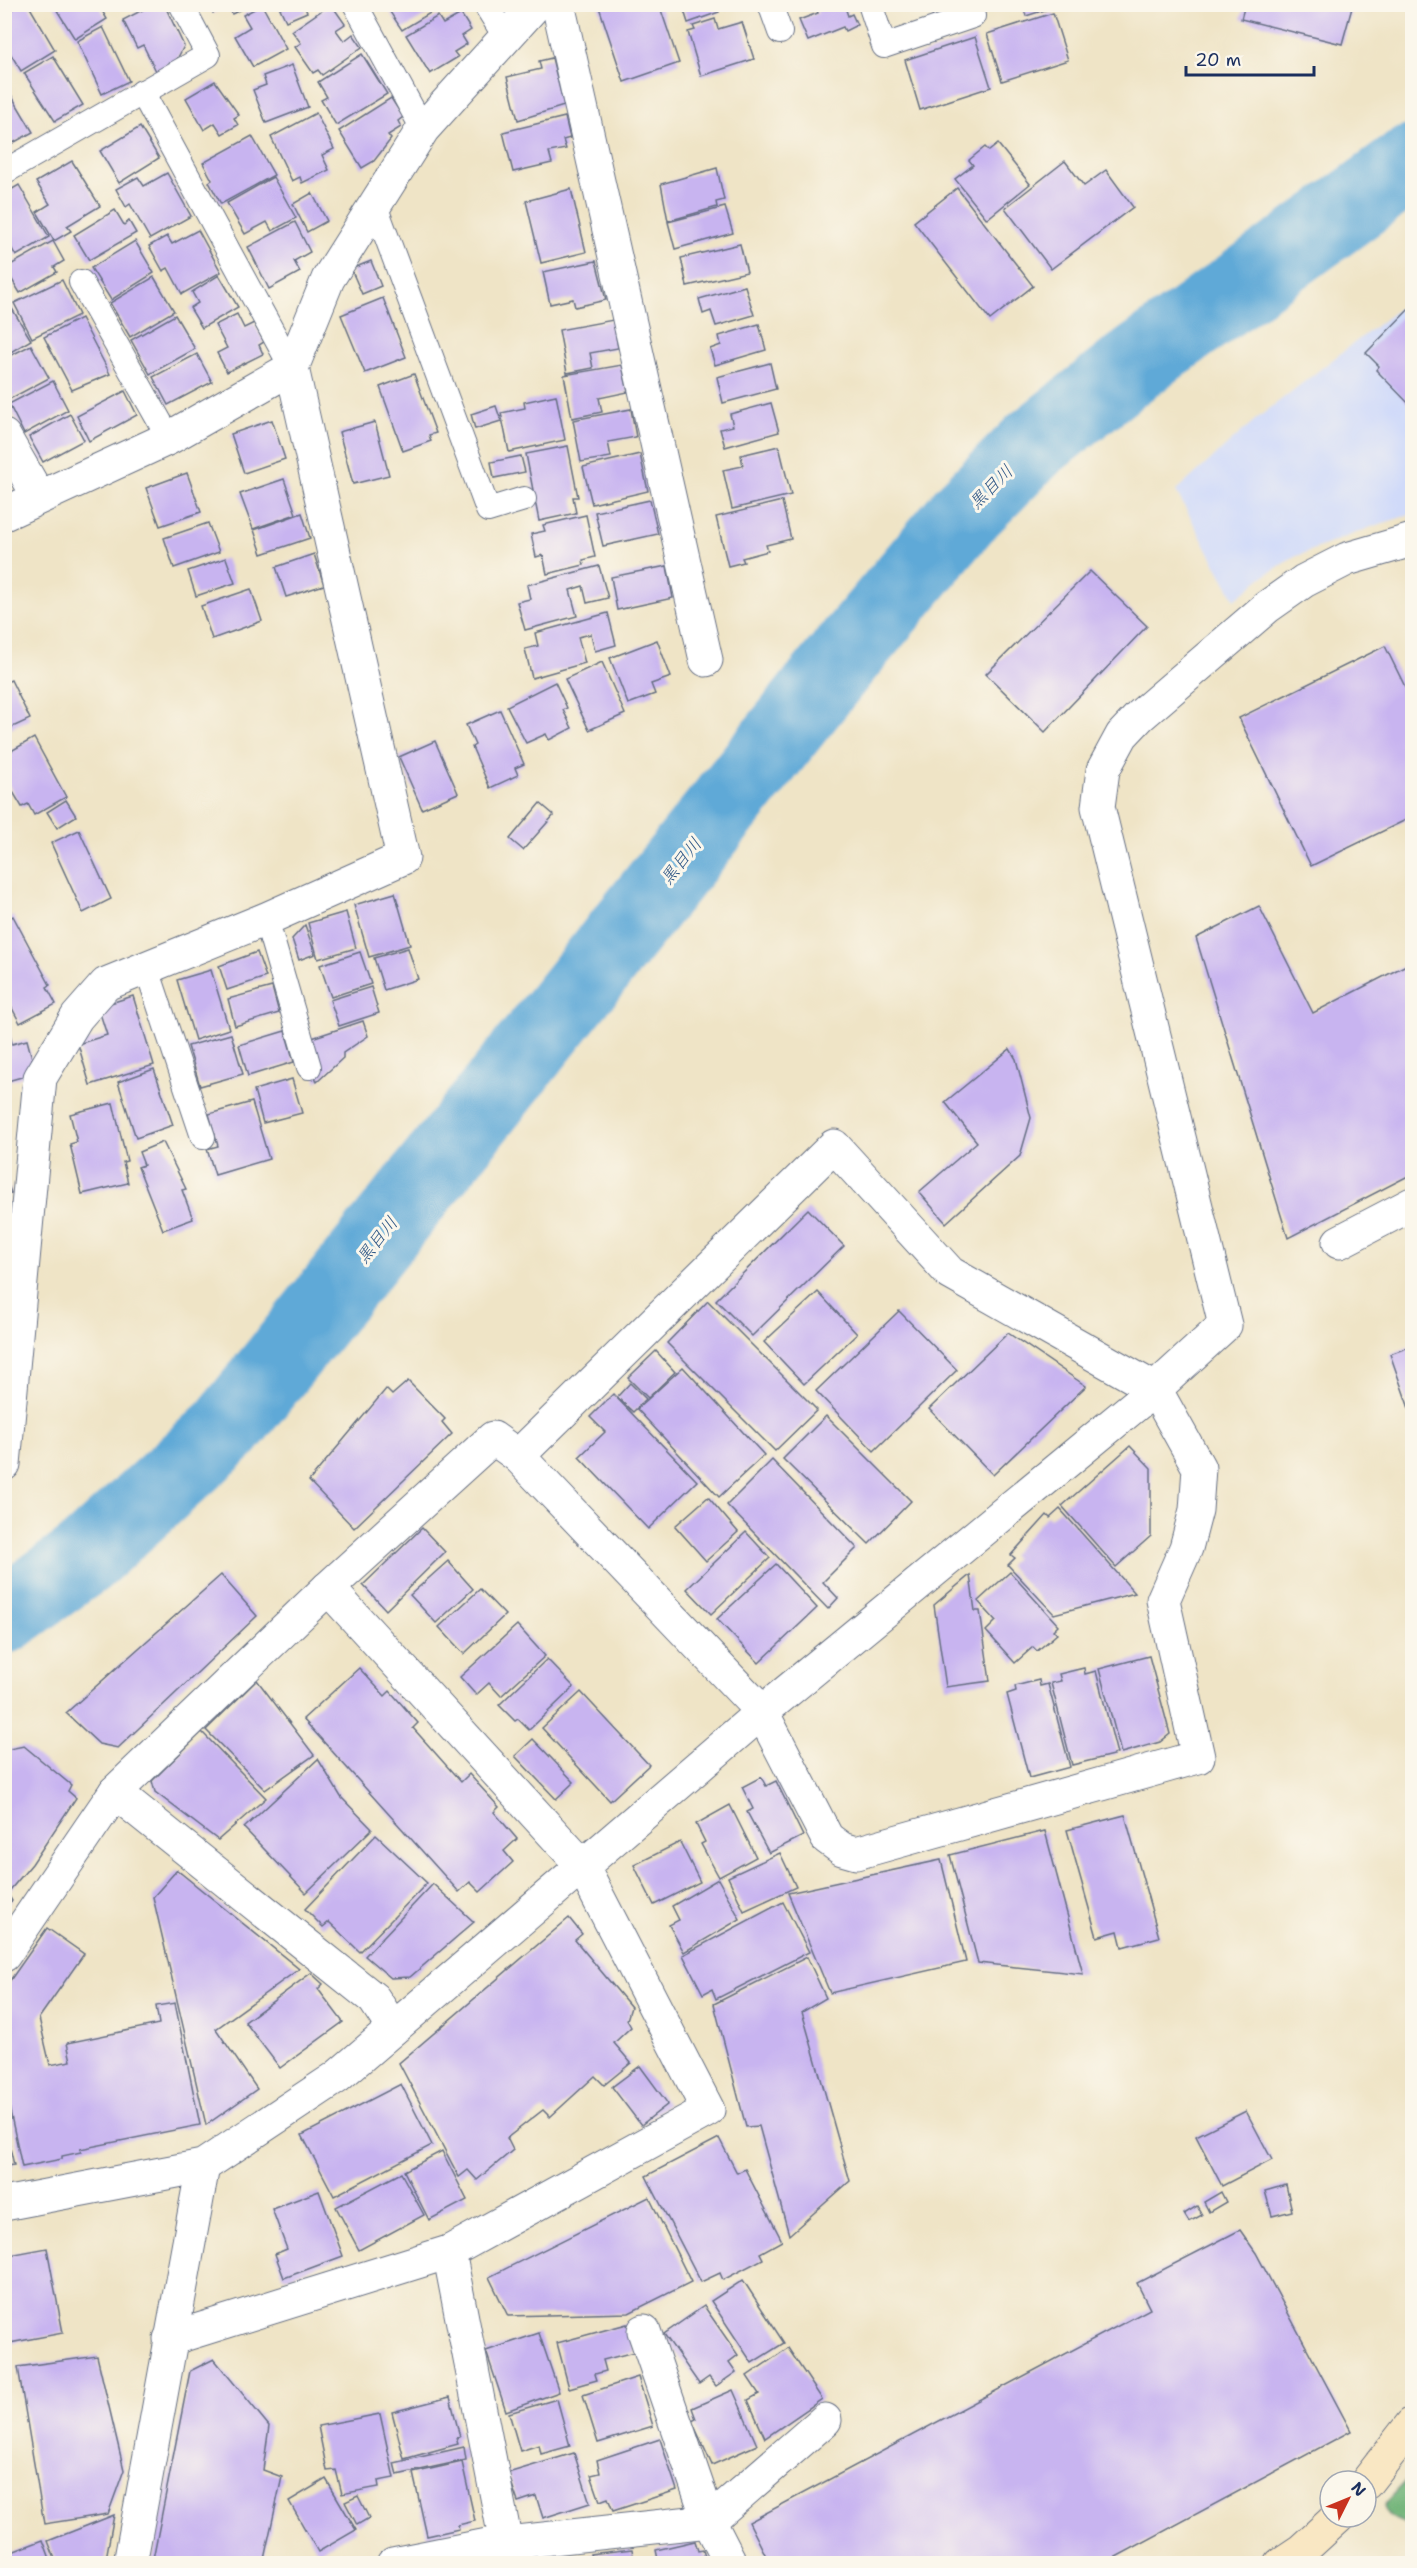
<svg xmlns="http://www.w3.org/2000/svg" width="1417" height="2568" viewBox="0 0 1417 2568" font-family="'Shantell Sans','Klee One',sans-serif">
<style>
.built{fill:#d0daf9}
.forest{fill:#6eb276;stroke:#44706a;stroke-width:1.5}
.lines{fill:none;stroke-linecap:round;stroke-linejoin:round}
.river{stroke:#5ea9d7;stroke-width:76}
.building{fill:#c8b4f0}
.lane-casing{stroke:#656e82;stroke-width:26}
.street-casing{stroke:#656e82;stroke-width:35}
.secondary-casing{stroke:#656e82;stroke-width:35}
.lane{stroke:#fff;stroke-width:24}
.street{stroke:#fff;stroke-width:33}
.secondary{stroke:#f9e7c3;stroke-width:33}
.labels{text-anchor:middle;stroke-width:6;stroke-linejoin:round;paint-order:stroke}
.water-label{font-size:18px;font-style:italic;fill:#325a88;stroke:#fbf7ec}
</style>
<rect width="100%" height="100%" fill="#fbf7ec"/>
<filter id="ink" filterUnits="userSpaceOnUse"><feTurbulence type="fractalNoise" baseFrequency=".0167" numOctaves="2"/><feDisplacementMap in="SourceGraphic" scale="12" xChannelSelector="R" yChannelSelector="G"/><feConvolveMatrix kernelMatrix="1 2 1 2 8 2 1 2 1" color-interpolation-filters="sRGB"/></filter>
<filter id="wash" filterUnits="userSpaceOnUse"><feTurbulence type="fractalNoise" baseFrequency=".008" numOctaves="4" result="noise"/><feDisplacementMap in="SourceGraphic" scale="24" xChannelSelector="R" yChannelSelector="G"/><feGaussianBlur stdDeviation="1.35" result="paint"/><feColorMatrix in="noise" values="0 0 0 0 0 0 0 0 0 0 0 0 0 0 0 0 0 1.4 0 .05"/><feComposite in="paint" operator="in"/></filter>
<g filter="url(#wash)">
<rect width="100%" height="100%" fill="#efe4c6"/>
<polygon class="built" points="1412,298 1412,514 1374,526 1292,558 1261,578 1235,600 1176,491 1255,420"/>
<path class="forest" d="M1412,2475V2526C1401,2522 1386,2519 1384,2505Z"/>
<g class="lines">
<polyline class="river" points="4,1616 85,1558 226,1429 844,657 965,513 1034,444 1126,371 1412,163"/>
</g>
<g id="blocks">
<g class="building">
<polygon points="21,4 28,4 55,50 21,71 4,43 4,14"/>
<polygon points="53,4 98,4 107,19 75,39"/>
<polygon points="154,4 164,4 184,46 176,61 156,71 143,45 137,48 123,20"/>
<polygon points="209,4 253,4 232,14 229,6 213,13"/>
<polygon points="278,4 303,4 307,12 286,21"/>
<polygon points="331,4 345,24 336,30 344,41 353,34 362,47 322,75 318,70 313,73 295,47 301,43 292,31"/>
<polygon points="402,4 445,4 402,30 390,12"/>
<polygon points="598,4 659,4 679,63 624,82"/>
<polygon points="682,4 717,4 719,12 688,23"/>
<polygon points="815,4 844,4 848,16 852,14 857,25 845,31 843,27 808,41 799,20 818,13"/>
<polygon points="929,4 980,4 981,9 953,11 933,17"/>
<polygon points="1022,4 1050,4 1051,8 1026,16"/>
<polygon points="1245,4 1353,4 1342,44 1241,19"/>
<polygon points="262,5 286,49 253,67 235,36 250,27 243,15"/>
<polygon points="1053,13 1068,60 1002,81 987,34"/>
<polygon points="461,14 471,30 462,36 467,44 454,52 458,57 430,74 406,35 438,16 443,24"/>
<polygon points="715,19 718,29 742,22 754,59 701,76 688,32 695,30 693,26"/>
<polygon points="103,27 129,81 102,94 77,41"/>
<polygon points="975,37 991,87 920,110 905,60"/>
<polygon points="362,54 387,94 336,125 321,100 327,97 318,82"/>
<polygon points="53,56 83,105 55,121 24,73"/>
<polygon points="552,58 564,106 518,120 507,77 541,69 539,61"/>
<polygon points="292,65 308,107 266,123 253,90 266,85 263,76"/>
<polygon points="215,81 239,115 234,118 238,125 222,134 215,123 204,130 186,98"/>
<polygon points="4,83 33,132 4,148"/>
<polygon points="391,98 403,117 398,121 401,127 388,135 391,139 374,161 362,168 339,131"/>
<polygon points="316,113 334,149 322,155 329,170 302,183 300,177 292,181 271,137"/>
<polygon points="565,117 570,138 563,140 566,149 549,152 552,163 513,172 503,132"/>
<polygon points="140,127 159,158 119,183 100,151"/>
<polygon points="252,136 274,175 221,204 209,182 212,180 203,163"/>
<polygon points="998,144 1030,184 987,219 955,179 973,165 969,160 985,147 989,151"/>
<polygon points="72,161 100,206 67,226 71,231 54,241 37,212 50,204 36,182"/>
<polygon points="1065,161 1084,186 1106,170 1133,207 1051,269 1005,208"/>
<polygon points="717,168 724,200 716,202 717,207 668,221 661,184"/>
<polygon points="167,173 191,216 150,239 130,204 126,207 116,189 138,177 144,186"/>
<polygon points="273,177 296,218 272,231 267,222 245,234 227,203"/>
<polygon points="19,185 49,237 16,256 7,240 4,242 4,194"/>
<polygon points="957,188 1033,286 990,320 914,222"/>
<polygon points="571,189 586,252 541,263 526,201"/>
<polygon points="312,193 327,221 307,232 293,204"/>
<polygon points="725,207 733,233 675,249 668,222"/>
<polygon points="115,210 124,225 129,221 136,233 89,260 74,235"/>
<polygon points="295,222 310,252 294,261 300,272 269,289 248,247"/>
<polygon points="198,230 221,272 182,294 168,268 163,271 149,246 167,236 172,244"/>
<polygon points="53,241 64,261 54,267 57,272 20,293 5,268"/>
<polygon points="135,241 154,273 111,300 91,268"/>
<polygon points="740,244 747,272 687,286 681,258"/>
<polygon points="371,261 381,286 362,294 351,269"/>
<polygon points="596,261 606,300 575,307 573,299 550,304 543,272"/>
<polygon points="219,275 238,307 202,328 190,308 198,303 192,292"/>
<polygon points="154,277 174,311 130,337 110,303"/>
<polygon points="62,280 79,315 32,338 14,303"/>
<polygon points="745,286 754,315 716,326 711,311 703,314 699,299"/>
<polygon points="383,298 406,357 365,373 341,315"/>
<polygon points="1412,306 1412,407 1376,370 1379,366 1366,353"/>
<polygon points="11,307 31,340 4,356 4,310"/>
<polygon points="237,314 244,328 254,323 264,342 259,345 263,354 227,372 217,353 227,348 215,325"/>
<polygon points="175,315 195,349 150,374 131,340"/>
<polygon points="81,318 110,374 72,390 44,337"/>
<polygon points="613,320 618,348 590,353 593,368 567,373 559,330"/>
<polygon points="759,324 766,350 715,365 710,349 721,345 719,336"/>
<polygon points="31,345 49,378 6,401 4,359"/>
<polygon points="197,354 212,382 168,405 153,377"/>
<polygon points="770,363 776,389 723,403 717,377"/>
<polygon points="622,365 628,392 599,398 602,412 572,418 564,375"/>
<polygon points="414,374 436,433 429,435 431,441 403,451 380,387"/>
<polygon points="53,381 68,410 24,434 9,404"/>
<polygon points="125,391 137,415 89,441 77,416"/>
<polygon points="556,395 565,440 509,452 501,413 525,408 524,402"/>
<polygon points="771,403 779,432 725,447 720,429 733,426 730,414"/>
<polygon points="496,406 501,421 475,429 471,414"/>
<polygon points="631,409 636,437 608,442 611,457 581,462 573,420"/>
<polygon points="70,414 84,440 43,462 29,437"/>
<polygon points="272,420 285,459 244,473 231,434"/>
<polygon points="375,422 389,475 353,484 339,432"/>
<polygon points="568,446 578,497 573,497 576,513 539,521 526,454"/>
<polygon points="779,446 791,495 732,509 723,470 743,466 741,455"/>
<polygon points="640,454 648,491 592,504 583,467"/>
<polygon points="521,456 525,472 494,478 491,462"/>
<polygon points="187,473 201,512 160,526 146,488"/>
<polygon points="284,479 296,514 253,529 240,494"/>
<polygon points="650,500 658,534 603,546 595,512"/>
<polygon points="782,501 791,539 766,545 768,551 742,558 744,562 728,566 716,517"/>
<polygon points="302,513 310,538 262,554 254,530"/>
<polygon points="586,515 595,557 583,560 584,565 547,574 543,555 536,557 531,534 545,531 543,525"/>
<polygon points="208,523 219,552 174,568 164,538"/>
<polygon points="314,554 324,585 286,597 276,567"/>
<polygon points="226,558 235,583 196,596 188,571"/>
<polygon points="599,566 608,598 587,603 583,586 570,590 577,616 525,630 517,602 530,599 527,585"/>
<polygon points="667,566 673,598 617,610 611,577"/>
<polygon points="1090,571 1147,626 1045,732 986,674"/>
<polygon points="251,589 262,621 212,639 201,606"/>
<polygon points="608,613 616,645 595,651 591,634 578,637 585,663 532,678 525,649 538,646 535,633"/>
<polygon points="657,640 671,677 651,684 655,694 628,704 610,658"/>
<polygon points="1385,646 1412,701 1412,817 1311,866 1239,718"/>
<polygon points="602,662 625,714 589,730 565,679"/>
<polygon points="11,680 30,719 4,731 4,683"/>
<polygon points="555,682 567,708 563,710 572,728 549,740 546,734 526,743 507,706"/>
<polygon points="500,710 524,764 515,768 518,775 490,788 472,747 475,745 466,725"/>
<polygon points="34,738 66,797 34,815 28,804 22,807 4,777 4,755"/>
<polygon points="435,741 458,793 422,809 399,757"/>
<polygon points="66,800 76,816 57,828 47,812"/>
<polygon points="540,803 554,815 523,850 510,839"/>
<polygon points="79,830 111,899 83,913 51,843"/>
<polygon points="395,893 410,945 369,957 354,905"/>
<polygon points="1259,906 1313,1013 1412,962 1412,1174 1288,1238 1196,938"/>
<polygon points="346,912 356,948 318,959 308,923"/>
<polygon points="13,916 50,985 47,987 56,1004 20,1023 5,995 5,921"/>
<polygon points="305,925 315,954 299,960 292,939"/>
<polygon points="408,948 418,979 384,990 374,958"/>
<polygon points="257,952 266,977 227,990 219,966"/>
<polygon points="360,952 371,984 331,997 320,965"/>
<polygon points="211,970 229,1029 195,1040 177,980"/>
<polygon points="272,987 279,1013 235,1026 228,999"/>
<polygon points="371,987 379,1013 339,1026 330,1000"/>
<polygon points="133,996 154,1065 90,1085 78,1044 107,1035 98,1007"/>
<polygon points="363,1021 368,1036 343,1053 343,1058 317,1082 303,1041"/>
<polygon points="285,1031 294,1062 248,1076 239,1045"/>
<polygon points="10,1034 12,1044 27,1040 36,1073 4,1082 4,1036"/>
<polygon points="231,1034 243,1074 200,1086 188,1046"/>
<polygon points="1010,1049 1016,1059 1031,1118 1020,1156 946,1223 919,1192 977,1142 945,1102"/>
<polygon points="154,1069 173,1125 136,1138 118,1082"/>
<polygon points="292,1079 302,1113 263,1123 254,1090"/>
<polygon points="252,1102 269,1159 215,1175 207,1149 218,1146 209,1114"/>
<polygon points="113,1103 127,1161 123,1162 128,1183 82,1194 70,1144 77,1142 70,1114"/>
<polygon points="163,1142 186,1189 182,1190 193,1219 163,1230 138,1167 144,1165 139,1152"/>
<polygon points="4,1174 11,1193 4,1195"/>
<polygon points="808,1209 844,1246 752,1336 716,1300"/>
<polygon points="818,1292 857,1334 804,1384 764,1342"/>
<polygon points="708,1301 817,1410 775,1451 667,1343"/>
<polygon points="899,1311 957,1370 874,1451 816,1391"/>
<polygon points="1008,1333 1086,1386 993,1475 929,1409"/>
<polygon points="1412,1346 1412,1417 1390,1354"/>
<polygon points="656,1351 675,1372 648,1398 628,1378"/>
<polygon points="683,1367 764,1455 719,1497 637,1409"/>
<polygon points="408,1381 445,1419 442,1422 452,1434 354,1528 309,1481 386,1389 392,1395"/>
<polygon points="630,1383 646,1399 633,1412 617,1397"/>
<polygon points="613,1394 697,1481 648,1529 579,1457 605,1432 590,1417"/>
<polygon points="826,1416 911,1501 869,1544 783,1459"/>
<polygon points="1130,1446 1151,1468 1151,1536 1116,1567 1062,1506"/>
<polygon points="772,1460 857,1548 823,1582 838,1598 828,1609 727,1505"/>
<polygon points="708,1497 738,1532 706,1561 675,1526"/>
<polygon points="1060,1509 1135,1593 1054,1614 1008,1565 1015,1558 1011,1555 1047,1515 1050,1518"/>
<polygon points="422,1528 445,1552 386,1610 363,1585"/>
<polygon points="746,1532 770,1558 711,1614 687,1589"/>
<polygon points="448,1561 473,1589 436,1623 410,1595"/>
<polygon points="776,1564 817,1608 759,1663 717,1619"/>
<polygon points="1010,1572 1058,1625 1053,1630 1057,1634 1037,1651 1033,1647 1015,1663 986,1631 996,1621 978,1601"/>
<polygon points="221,1575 257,1616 118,1748 99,1744 66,1713"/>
<polygon points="970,1575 975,1611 980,1611 990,1681 946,1687 934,1605"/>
<polygon points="480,1589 505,1615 464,1654 439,1627"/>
<polygon points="517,1625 545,1656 501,1696 489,1683 476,1695 460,1677"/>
<polygon points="1149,1656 1170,1734 1160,1742 1121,1753 1099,1669"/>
<polygon points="547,1659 574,1687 529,1730 518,1719 515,1721 499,1705"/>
<polygon points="359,1668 385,1696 390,1691 418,1723 413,1728 461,1782 469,1774 499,1807 494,1812 517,1839 504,1851 513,1862 480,1892 470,1882 459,1892 303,1719"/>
<polygon points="1084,1668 1085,1674 1096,1671 1117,1754 1072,1765 1051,1683 1061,1681 1059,1674"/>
<polygon points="257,1680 314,1755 265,1790 206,1730"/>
<polygon points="1039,1680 1040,1686 1048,1684 1070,1767 1029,1778 1007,1694 1016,1691 1015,1686"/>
<polygon points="581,1692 649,1765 610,1801 542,1728"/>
<polygon points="202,1732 266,1798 218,1840 155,1792 152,1781"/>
<polygon points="533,1739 574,1782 556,1799 515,1756"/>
<polygon points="24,1746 71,1785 68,1791 76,1798 32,1864 10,1890 4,1877 4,1750"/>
<polygon points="318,1759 341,1797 372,1829 306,1893 244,1828"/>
<polygon points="761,1777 766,1786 776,1781 803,1836 769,1853 747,1812 753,1809 742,1787"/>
<polygon points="730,1805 756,1857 719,1877 701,1844 705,1842 696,1824"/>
<polygon points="1125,1815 1159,1937 1122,1947 1118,1931 1097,1937 1067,1830"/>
<polygon points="1045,1831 1083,1974 978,1963 950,1855"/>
<polygon points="376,1835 427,1883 360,1952 329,1922 323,1927 305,1909"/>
<polygon points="680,1842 700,1882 654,1905 634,1865"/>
<polygon points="780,1853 796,1887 744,1911 728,1877"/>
<polygon points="941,1860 966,1962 830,1993 788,1893"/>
<polygon points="177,1870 299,1969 216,2029 257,2089 206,2125 153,1897"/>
<polygon points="718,1879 740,1919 684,1952 669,1925 679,1920 672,1906"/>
<polygon points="433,1884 474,1922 410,1977 391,1978 365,1956"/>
<polygon points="4,1888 12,1901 4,1905"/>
<polygon points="783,1902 809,1952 716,1999 712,1989 703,1994 683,1955"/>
<polygon points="569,1918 582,1934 575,1940 631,2007 627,2020 631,2027 614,2043 631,2063 604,2085 595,2076 550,2117 543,2110 507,2138 513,2150 477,2180 468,2170 459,2177 399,2063"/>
<polygon points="47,1928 84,1954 39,2018 50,2065 71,2061 67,2043 159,2024 156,2006 175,2003 200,2125 80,2149 81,2152 62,2156 62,2159 22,2167 4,2083 4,1989"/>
<polygon points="807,1957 826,1998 802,2012 850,2181 789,2235 759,2126 746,2127 714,2004"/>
<polygon points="311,1973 323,1984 318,1989 343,2022 280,2068 245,2022"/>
<polygon points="640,2066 668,2104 641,2125 612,2087"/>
<polygon points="401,2084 432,2145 334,2196 302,2135"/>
<polygon points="1246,2111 1272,2160 1222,2186 1196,2136"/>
<polygon points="4,2121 14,2165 4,2166"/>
<polygon points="719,2138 737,2173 745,2169 782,2241 760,2253 763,2259 723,2280 720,2273 701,2282 646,2176"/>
<polygon points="442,2151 467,2200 429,2220 404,2171"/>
<polygon points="401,2173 424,2215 359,2250 336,2207"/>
<polygon points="1286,2185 1292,2211 1272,2216 1265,2191"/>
<polygon points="319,2191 343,2256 284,2278 275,2254 287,2249 272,2209"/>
<polygon points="1221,2192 1226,2202 1209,2212 1204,2202"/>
<polygon points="649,2197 691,2282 629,2313 508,2316 489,2277"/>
<polygon points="1197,2206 1202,2215 1189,2222 1184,2214"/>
<polygon points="1240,2230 1256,2253 1351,2431 1103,2564 770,2564 749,2522 1150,2309 1137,2283"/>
<polygon points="47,2248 63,2333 4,2344 4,2256"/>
<polygon points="743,2280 784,2343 752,2363 711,2301"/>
<polygon points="704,2306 738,2355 729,2362 736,2372 716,2386 709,2377 699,2384 664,2334"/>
<polygon points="627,2324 634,2352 603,2360 606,2371 595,2374 597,2380 569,2388 557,2343"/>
<polygon points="539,2333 559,2392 506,2411 486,2351"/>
<polygon points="788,2348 822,2399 765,2438 748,2400 759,2394 747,2376"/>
<polygon points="97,2356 124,2470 108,2514 44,2524 18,2367"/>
<polygon points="214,2359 269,2426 263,2470 282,2477 263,2564 152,2564 190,2371"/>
<polygon points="638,2377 653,2426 598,2443 583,2395"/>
<polygon points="733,2390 757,2445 712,2465 692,2421 696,2419 692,2408"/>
<polygon points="450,2397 460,2437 456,2438 458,2444 404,2459 392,2412"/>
<polygon points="557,2399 570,2446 541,2454 539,2445 520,2451 509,2413"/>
<polygon points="380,2414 394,2478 378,2481 379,2487 342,2494 336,2470 327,2471 318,2426"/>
<polygon points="660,2439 677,2490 613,2511 608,2498 600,2501 591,2475 600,2473 597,2460"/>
<polygon points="464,2447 466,2460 397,2475 394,2463"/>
<polygon points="574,2453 590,2503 543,2518 536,2496 518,2502 508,2473"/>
<polygon points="462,2462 475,2521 458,2525 459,2529 427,2536 413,2473"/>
<polygon points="326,2479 356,2530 318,2552 289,2501"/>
<polygon points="358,2496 369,2518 357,2525 345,2502"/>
<polygon points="114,2515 105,2564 57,2564 48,2541"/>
<polygon points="43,2540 52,2564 4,2564 4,2555"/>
<polygon points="695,2541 698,2551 703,2550 705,2557 711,2556 712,2564 659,2564 656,2550"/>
<polygon points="632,2549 634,2564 592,2564 590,2554"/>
</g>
</g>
</g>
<g filter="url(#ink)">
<use href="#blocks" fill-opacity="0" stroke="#656e82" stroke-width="1.5"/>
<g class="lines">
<defs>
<g id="lane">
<polyline points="355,4 423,129"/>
<polyline points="485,4 506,38"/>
<polyline points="770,4 780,32"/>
<polyline points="870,4 884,46 973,16"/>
<polyline points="142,92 292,368"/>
<polyline points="4,172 208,55 181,4"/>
<polyline points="374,203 488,510 524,499"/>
<polyline points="81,282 169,438"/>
<polyline points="266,919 309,1067"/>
<polyline points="146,966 203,1137"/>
</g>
<g id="street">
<polyline points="558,4 706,660"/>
<polyline points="4,436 39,497"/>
<polyline points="4,514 169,438 292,368"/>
<polygon points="834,1146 950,1273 1155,1389 1199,1468 1196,1510 1186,1548 1163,1600 1198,1757 856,1853 842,1849 827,1838 762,1712 518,1456"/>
<polyline points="1339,1242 1412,1204"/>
<polyline points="4,1464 40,1078 77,1017 106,984 266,919 403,858 292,368 328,279 423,129 536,4"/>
<polyline points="115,1792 374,1999 393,2028"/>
<polyline points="4,1955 115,1792 328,1588 493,1438 518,1456"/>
<polyline points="4,2204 203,2166 337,2077 762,1712 1155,1389 1225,1325 1098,807 1103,770 1122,735 1140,716 1267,607 1304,581 1347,559 1412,540"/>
<polyline points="449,2252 506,2543"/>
<polyline points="644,2331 709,2521 731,2564"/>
<polyline points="170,2339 449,2252 708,2110 581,1864 328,1588"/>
<polyline points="130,2564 203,2166"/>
<polyline points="393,2564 488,2545 709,2521 825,2420"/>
</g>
<g id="secondary">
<polyline points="1366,2483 1412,2424"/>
<polyline points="1281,2564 1302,2550 1338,2517"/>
</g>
</defs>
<use href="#lane" class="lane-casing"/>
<use href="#street" class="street-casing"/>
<use href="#secondary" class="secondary-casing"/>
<use href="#lane" class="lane"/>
<use href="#street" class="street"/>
<use href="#secondary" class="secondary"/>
</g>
</g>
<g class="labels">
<g class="water-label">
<text transform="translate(991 487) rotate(-45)" y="6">黒目川</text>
<text transform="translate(681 861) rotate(-51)" y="6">黒目川</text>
<text transform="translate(377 1240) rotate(-51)" y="6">黒目川</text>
</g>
</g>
<rect width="1417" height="2568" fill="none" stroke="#fbf7ec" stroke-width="24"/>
<g transform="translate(1348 2499) rotate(47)"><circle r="28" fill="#fbf7ec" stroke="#a1a7b3" stroke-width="1.5"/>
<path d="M0-4.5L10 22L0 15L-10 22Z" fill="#c8321e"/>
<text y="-9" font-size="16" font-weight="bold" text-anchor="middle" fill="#1b2f5e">N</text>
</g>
<path d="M1186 66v9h128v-9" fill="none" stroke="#1b2f5e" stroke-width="3"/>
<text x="1195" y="66" font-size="18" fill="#1b2f5e" stroke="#fbf7ec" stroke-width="4.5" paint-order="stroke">20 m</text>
</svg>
